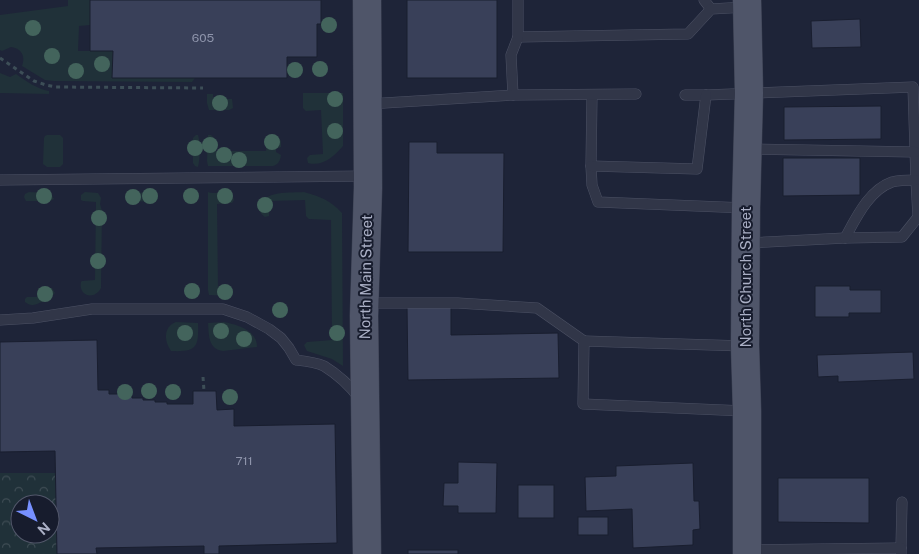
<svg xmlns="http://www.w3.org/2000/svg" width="919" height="554" viewBox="0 0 919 554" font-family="'Public Sans',sans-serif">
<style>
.grass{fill:#203139}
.park{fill:url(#park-crowns);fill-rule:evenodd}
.building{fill:#394059;stroke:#191e2f}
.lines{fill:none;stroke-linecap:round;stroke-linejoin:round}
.lane-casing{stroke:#4c5164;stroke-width:11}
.primary-casing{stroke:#3b4052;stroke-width:29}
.path{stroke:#3d4e57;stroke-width:3;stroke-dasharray:4 4;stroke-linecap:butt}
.lane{stroke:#313648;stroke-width:10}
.primary{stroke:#4f5569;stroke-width:28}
.tree{fill:#43645c}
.labels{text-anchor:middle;stroke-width:4;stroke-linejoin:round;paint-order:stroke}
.number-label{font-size:12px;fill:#8e94ab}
.street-label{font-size:15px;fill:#abb0c6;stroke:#171c2d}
</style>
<defs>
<pattern id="park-crowns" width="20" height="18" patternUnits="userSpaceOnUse" patternTransform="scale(1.25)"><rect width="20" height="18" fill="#203139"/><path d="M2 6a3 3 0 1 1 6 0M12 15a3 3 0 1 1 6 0" fill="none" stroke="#3e4c54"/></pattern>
</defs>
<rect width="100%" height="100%" fill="#1e2438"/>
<g class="grass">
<path d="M68,0H90V25L79,26L78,51H113V78H195L192,82L54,81L45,80L22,66C26,56 21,48 11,47L2,51L0,50V15L68,6Z"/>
<path d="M0,73L10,77L16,74C26,81 37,89 49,91V94L0,93Z"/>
<path d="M303,93H343V146C334,156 323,167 308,163L307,158L310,155L323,154L321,110L306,111L303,108Z"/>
<polygon points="207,94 213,94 213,99 232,99 233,108 229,110 209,110 207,103"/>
<polygon points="47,135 60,135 63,138 63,164 60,167 47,167 43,164 44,138 45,136"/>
<path d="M196,135H198C201,145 200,157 198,167L195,166L193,163V138Z"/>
<path d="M208,135H211L214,138V151H266L267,137L269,135L277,136L281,141V147L276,149V152L281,155C280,161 279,164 273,166H208L207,161Z"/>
<polygon points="29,192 48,193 51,194 54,199 50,201 26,201 24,197 25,194"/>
<path d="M85,192L98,193L101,198L100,204L102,211L101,288C95,300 78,297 81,282L82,281L95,280L96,202L83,201L81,200V195Z"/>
<polygon points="152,192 157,195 158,198 156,202 130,201 128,200 128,196 133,193"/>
<path d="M208,192C212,194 223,192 228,193L233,197L234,200L232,203L217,204L218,288H231L233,289V294L231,296L209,295L208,290Z"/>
<path d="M304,192C321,197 330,200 342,213L343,366L332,359L307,351L304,345L307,342L332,340L331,220L309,219L306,216L305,200L270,201L269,216L265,217C261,214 259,212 260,207C263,190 291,193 304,192Z"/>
<path d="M38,288H52L55,293C51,298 39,304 33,305C29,305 28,304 25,302V299L27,297H38Z"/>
<path d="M176,322L198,323C199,348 196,352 171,351C164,341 163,327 176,322Z"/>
<path d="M224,322C238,325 257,330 257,347L223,351C208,349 209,335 208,323Z"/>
</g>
<path class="park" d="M0,473H56L57,554H0ZM20,504H50V534H20Z"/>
<g class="building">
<polygon points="90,0 321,0 321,24 317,24 317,57 287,57 287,78 112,78 113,51 90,51"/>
<rect x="407" y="0" width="90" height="78"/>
<polygon points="860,19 861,47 812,48 811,21"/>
<polygon points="881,106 881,139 784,140 784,107"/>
<polygon points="409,142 437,142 437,153 504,153 503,252 408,252"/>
<polygon points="783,158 860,158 860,195 783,196"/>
<polygon points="815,286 850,286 850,290 881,290 881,313 849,313 849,317 815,317"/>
<polygon points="451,305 451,335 558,333 559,378 408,380 407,306"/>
<polygon points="97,340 98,390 109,390 109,394 121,394 121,396 132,396 132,398 143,398 143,400 155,400 155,402 167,402 167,404 193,404 193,391 216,391 217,410 234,409 234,426 335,424 337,543 219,546 219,554 204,554 204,546 96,548 97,554 57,554 55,451 0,452 0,342"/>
<polygon points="913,352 914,379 838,382 838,376 818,377 817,355"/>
<polygon points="458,462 497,463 496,513 458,513 458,506 443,506 444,483 458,483"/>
<polygon points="693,463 694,501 699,501 700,529 693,530 693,545 633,548 632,509 586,511 585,477 616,476 616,466"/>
<polygon points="778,478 869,478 869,523 778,522"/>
<rect x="518" y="485" width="36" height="33"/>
<rect x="578" y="517" width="30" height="18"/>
<rect x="408" y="550" width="50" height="4"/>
</g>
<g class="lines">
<defs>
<g id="lane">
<polyline points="704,0 711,9"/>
<polyline points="518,37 688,34 711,9 746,7"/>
<polyline points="513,95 511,55 518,37 518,0"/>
<polyline points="592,95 591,166 592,185 598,202 746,208"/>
<polyline points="685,95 706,95 913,87 916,180 918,217 902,237 845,238 747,243"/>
<polyline points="368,104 513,95 636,94"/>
<polyline points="748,149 915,152"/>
<polyline points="591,166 697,169 706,95"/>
<polyline points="0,180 367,176"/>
<path d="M845,238C856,218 869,190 892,182C899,180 908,180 916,180"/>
<polyline points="365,303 458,303 537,308 584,341"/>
<path d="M0,320L33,318L92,309H223L247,317L269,329L281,338L289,348L296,360C305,361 315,362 324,366C337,374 351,387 360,399"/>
<polyline points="744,346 584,341 583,404 745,411"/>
<polyline points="901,548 902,502"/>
<polyline points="748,550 901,548 901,554"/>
</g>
<g id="primary">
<polyline points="367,0 368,188 364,316 367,554"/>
<polyline points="747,554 747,411 745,346 746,208 749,93 747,0"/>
</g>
</defs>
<use href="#lane" class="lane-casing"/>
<use href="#primary" class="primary-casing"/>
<g class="path">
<polyline points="0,58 34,81 46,85 56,87 203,88"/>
<polyline points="203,377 204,391"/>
</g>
<use href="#lane" class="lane"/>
<use href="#primary" class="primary"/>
</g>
<g class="tree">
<circle cx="329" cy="25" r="8"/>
<circle cx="33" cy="28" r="8"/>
<circle cx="52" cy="56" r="8"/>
<circle cx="102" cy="64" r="8"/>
<circle cx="320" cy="69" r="8"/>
<circle cx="295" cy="70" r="8"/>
<circle cx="76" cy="71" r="8"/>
<circle cx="335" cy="99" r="8"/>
<circle cx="220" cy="103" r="8"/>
<circle cx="335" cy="131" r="8"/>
<circle cx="272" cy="142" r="8"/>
<circle cx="210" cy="145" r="8"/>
<circle cx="195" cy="148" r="8"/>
<circle cx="224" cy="155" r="8"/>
<circle cx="239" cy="160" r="8"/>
<circle cx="44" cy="196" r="8"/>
<circle cx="150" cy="196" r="8"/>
<circle cx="191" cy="196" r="8"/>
<circle cx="225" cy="196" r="8"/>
<circle cx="133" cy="197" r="8"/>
<circle cx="265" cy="205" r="8"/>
<circle cx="99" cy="218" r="8"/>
<circle cx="98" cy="261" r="8"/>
<circle cx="192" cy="291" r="8"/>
<circle cx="225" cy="292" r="8"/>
<circle cx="45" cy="294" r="8"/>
<circle cx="280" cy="310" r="8"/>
<circle cx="221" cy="331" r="8"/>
<circle cx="185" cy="333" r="8"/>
<circle cx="337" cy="333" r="8"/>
<circle cx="244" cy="339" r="8"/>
<circle cx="149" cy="391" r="8"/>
<circle cx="125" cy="392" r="8"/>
<circle cx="173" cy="392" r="8"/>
<circle cx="230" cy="397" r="8"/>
</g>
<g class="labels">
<g class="number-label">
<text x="203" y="42">605</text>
<text x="244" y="465">711</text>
</g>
<g class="street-label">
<text transform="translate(366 277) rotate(-89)" y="5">North Main Street</text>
<text transform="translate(746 277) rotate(-90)" y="5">North Church Street</text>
</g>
</g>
<g transform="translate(35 519) rotate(138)"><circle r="24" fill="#171c2d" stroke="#52576a"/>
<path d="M0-4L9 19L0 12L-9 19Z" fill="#7790ff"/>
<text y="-8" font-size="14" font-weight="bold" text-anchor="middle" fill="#abb0c6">N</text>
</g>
</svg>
